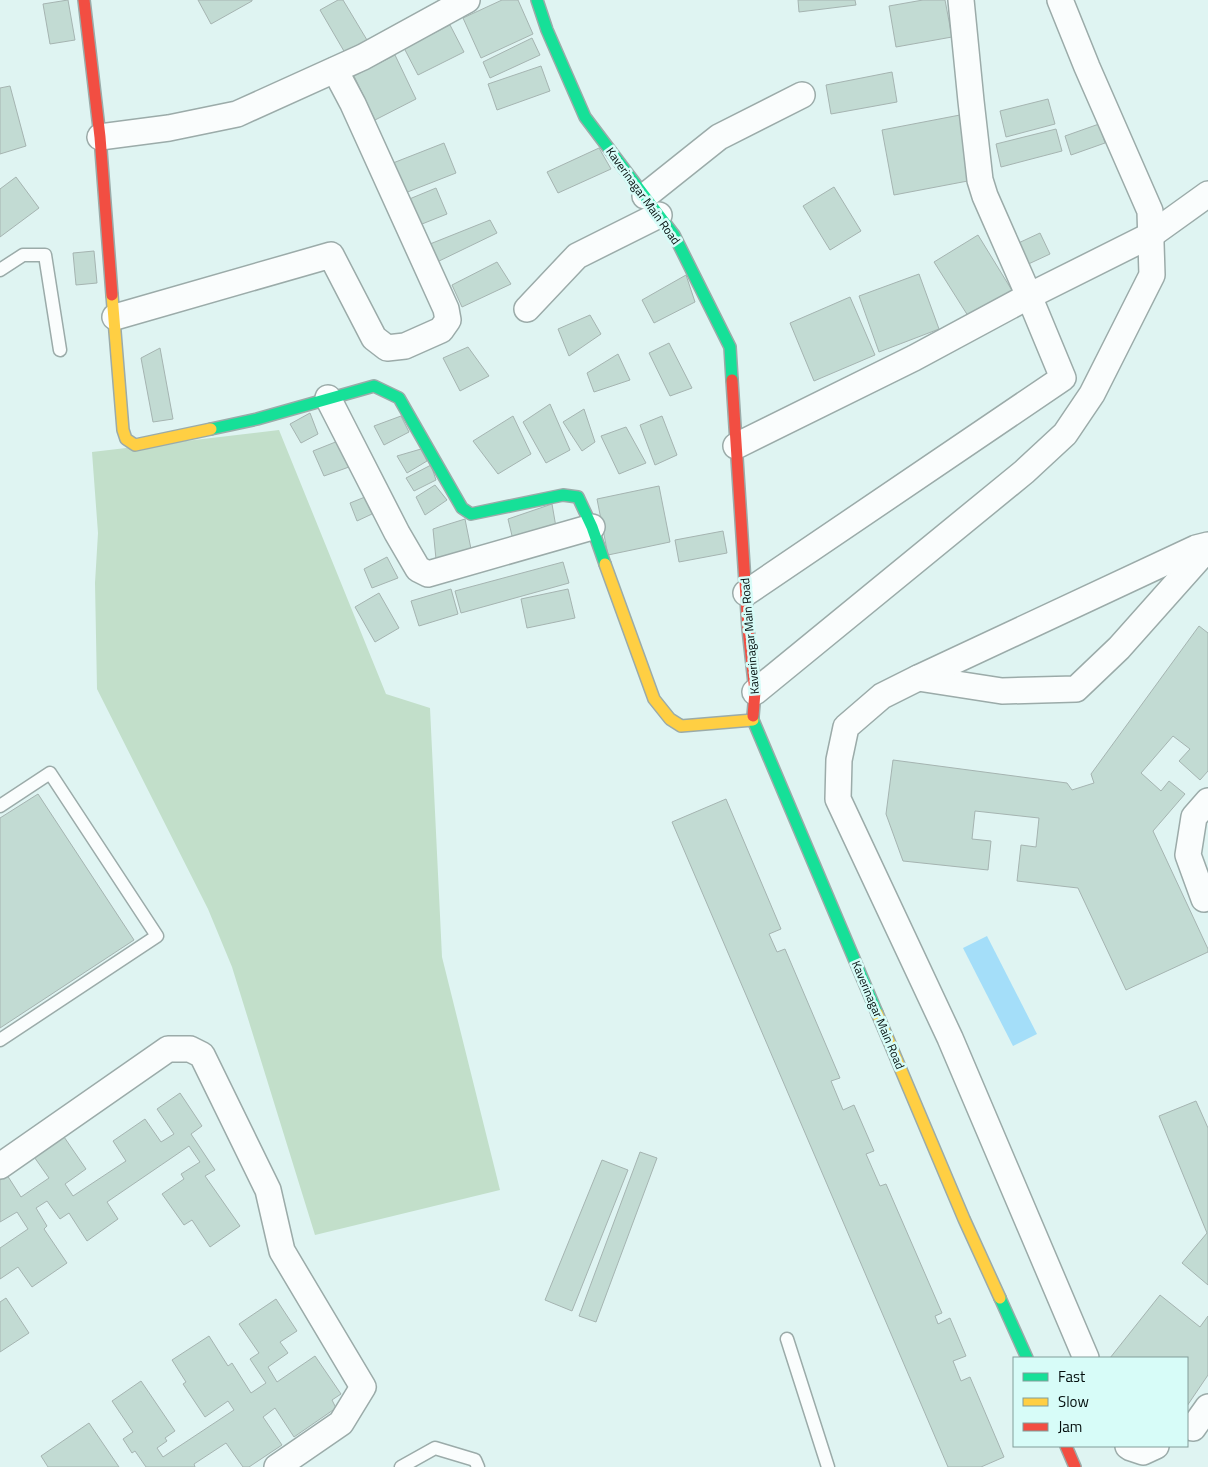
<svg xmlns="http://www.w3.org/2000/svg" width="1208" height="1467" viewBox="0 0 1208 1467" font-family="'Titillium Web',sans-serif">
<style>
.green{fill:#c2dfca}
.water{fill:#a4def9}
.building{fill:#c2dbd3;stroke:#a5b4b1}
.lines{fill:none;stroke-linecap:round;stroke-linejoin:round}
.lane-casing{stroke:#9baba9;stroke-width:15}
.street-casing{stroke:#9baba9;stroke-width:28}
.fast-casing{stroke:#9baba9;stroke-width:14}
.slow-casing{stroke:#9baba9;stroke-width:14}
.jam-casing{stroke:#9baba9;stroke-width:14}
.lane{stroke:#fafdfd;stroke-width:12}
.street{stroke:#fafdfd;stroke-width:25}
.fast{stroke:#16e098;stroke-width:11}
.slow{stroke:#ffcf43;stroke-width:11}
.jam{stroke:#f24e42;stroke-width:11}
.labels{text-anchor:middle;stroke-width:5;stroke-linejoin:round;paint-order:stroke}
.street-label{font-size:12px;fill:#030e0d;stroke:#d7fcf8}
</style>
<rect width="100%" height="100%" fill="#dff4f2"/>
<polygon class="green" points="279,430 386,694 430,708 442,957 500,1190 315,1235 232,967 208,909 97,689 95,583 98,533 92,452"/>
<polygon class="water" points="987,936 1037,1034 1013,1046 963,948"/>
<g class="building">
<polygon points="68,0 75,40 50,44 43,4"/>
<polygon points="198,0 252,0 252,1 211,24"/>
<polygon points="338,0 343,0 370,45 348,58 320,10"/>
<polygon points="502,0 518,0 533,34 481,58 463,18"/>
<polygon points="798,0 855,0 856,5 799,12"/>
<polygon points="923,0 945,0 952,37 896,47 889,6"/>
<polygon points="450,25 464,52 418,75 404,48"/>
<polygon points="532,38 540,55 490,78 483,62"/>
<polygon points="395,55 416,99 375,120 354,76"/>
<polygon points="541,66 550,91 497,110 488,84"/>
<polygon points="892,72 897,102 831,114 826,85"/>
<polygon points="10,86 26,146 0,154 0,88"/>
<polygon points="1048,99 1055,124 1006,137 1000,111"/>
<polygon points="960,115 973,180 894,195 882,130"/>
<polygon points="1099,124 1105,143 1071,155 1065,136"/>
<polygon points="1056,129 1062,151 1001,167 996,144"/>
<polygon points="444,143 456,173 405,193 393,163"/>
<polygon points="599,148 611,169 558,193 547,172"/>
<polygon points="16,177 39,208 0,237 0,189"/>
<polygon points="834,187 861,231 830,250 803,206"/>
<polygon points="436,188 447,214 417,226 407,200"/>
<polygon points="490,220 497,233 435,263 430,244"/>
<polygon points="1040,233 1050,254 1022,267 1012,246"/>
<polygon points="978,235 1013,292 970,319 934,262"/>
<polygon points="94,251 97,283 76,285 73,253"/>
<polygon points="497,262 511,284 462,307 452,285"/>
<polygon points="919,274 939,329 879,352 859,296"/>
<polygon points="686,275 695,302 654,323 642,300"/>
<polygon points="850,297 875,355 814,381 790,323"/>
<polygon points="590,315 601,334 569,356 558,329"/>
<polygon points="669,343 692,388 670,396 649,353"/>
<polygon points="468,347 489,376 460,391 443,358"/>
<polygon points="160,348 173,419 153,422 141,358"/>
<polygon points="618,354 630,380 594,392 587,373"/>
<polygon points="550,404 570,450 546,463 523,422"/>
<polygon points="584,409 595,442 582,451 563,422"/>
<polygon points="310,413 318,434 301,443 290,424"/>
<polygon points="401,416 409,432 384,445 374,426"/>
<polygon points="513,416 531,454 498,474 473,441"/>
<polygon points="662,416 677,455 655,465 640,425"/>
<polygon points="626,427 646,463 619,474 601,436"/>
<polygon points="338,441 349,467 324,476 313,451"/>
<polygon points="421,449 427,461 407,473 397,456"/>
<polygon points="431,465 436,480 414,491 406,478"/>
<polygon points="435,485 447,500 425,515 416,497"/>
<polygon points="659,486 670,542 608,555 597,499"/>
<polygon points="365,497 372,514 357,521 350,503"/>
<polygon points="552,504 557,533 514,544 508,519"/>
<polygon points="465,519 472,554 436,559 433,529"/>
<polygon points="723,531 727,553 679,562 675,540"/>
<polygon points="387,557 398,578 372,588 364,569"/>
<polygon points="563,562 569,583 461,613 455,591"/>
<polygon points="451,589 458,614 419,626 411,601"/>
<polygon points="568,589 575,618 527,628 521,599"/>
<polygon points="379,593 399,628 375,642 355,607"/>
<polygon points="1199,626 1208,633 1208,771 1200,780 1179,761 1190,749 1173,736 1141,773 1161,791 1169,781 1185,794 1153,831 1208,949 1208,952 1126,990 1078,888 1017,881 1021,845 1036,847 1039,818 975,811 972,839 991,841 988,870 903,861 886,814 893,760 1067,783 1072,790 1094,783 1091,774"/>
<polygon points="38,794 134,940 0,1028 0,818"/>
<polygon points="726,799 781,929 769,934 777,952 785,949 840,1078 831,1081 843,1110 854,1105 874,1151 866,1154 880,1186 886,1184 942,1313 935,1316 938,1324 950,1318 966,1356 953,1361 961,1381 970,1377 1004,1457 981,1467 948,1467 672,822"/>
<polygon points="180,1093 202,1126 191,1134 215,1170 205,1176 240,1226 210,1247 192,1220 184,1225 162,1194 184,1179 181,1174 200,1162 189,1146 107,1202 118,1219 87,1241 69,1213 60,1219 47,1201 36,1208 47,1226 44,1229 67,1263 32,1287 18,1267 0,1279 0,1248 28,1229 17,1212 0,1222 0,1180 7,1175 21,1197 49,1178 32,1154 62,1134 86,1169 65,1184 73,1196 126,1161 113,1141 145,1119 161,1142 174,1134 157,1109"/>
<polygon points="1196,1101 1208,1128 1208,1285 1182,1263 1207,1233 1159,1116"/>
<polygon points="640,1152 657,1158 596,1322 579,1316"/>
<polygon points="602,1160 628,1170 572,1311 545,1300"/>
<polygon points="1160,1295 1200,1327 1208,1316 1208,1375 1187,1406 1187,1358 1110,1358"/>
<polygon points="6,1298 29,1333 0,1352 0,1302"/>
<polygon points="276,1299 297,1331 280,1342 288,1353 268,1367 277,1382 315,1356 341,1394 332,1400 336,1408 294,1437 275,1408 263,1417 282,1445 249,1467 243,1467 226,1443 194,1464 195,1467 146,1467 135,1451 132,1453 123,1439 133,1432 112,1401 141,1381 175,1431 165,1438 167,1441 157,1448 163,1457 234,1410 228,1401 205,1417 183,1384 186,1382 172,1360 209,1336 228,1366 232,1363 251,1393 266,1383 250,1359 259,1353 239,1324"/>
<polygon points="89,1423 119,1467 48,1467 41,1456"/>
</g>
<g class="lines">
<defs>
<g id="lane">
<polyline points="0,270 23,255 45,255 60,350"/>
<polyline points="0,806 50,773 157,936 0,1040"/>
<polyline points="787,1339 828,1467"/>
<polyline points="401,1467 435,1448 475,1460 478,1467"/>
</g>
<g id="street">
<polyline points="100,137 169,128 237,114 363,57 467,0"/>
<polyline points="645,196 719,137 802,95"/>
<polyline points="527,309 577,256 659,215"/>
<polyline points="115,317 331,255 374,338 387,348 405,346 441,330 448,320 446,309 353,104 335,70"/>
<polyline points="328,398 397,533 418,569 428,574 592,527"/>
<polyline points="736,446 914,358 1029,296 1151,235 1208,194"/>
<polyline points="746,593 1063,378 1029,296 985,196 980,180 971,101 961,0"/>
<polyline points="918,678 1002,691 1076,689 1119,648 1208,548"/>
<polyline points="755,692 1024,472 1065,434 1092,394 1152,275 1150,211 1087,67 1060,0"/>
<polyline points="1204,899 1188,855 1194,817 1208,801"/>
<polyline points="0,1166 168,1049 190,1049 202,1055 268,1190 282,1251 363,1387 341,1423 277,1467"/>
<polyline points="1086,1358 950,1038 838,799 839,760 846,727 882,696 918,678 1196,548 1208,545"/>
<polyline points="1193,1428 1208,1407"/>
<polyline points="1128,1446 1131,1448 1143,1452 1156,1446"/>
</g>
<g id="fast">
<polyline points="537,0 547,30 585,117 674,235 730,347 732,380"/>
<polyline points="211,429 257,419 374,386 399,398 462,508 471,514 563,495 578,497 592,527 605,564"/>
<polyline points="753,716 753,720 877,1013"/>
<polyline points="1000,1298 1027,1358"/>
</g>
<g id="slow">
<polyline points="112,295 123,430 126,439 135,445 211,429"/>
<polyline points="605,564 654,699 670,719 681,726 753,720"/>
<polyline points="877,1013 964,1219 1000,1298"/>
</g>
<g id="jam">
<polyline points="84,0 100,137 112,295"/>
<polyline points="732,380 748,629 755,692 753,716"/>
<polyline points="1066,1446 1075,1467"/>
</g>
</defs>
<use href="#lane" class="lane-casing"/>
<use href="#street" class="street-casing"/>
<use href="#fast" class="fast-casing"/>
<use href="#slow" class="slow-casing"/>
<use href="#jam" class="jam-casing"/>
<use href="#lane" class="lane"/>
<use href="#street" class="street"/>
<use href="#fast" class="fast"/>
<use href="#slow" class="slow"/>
<use href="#jam" class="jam"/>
</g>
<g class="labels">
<g class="street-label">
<text transform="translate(643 196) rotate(54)" y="4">Kaverinagar Main Road</text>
<text transform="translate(750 636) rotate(-95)" y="4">Kaverinagar Main Road</text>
<text transform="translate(878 1015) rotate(67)" y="4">Kaverinagar Main Road</text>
</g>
</g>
<rect x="1013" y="1357" width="175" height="90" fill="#d7fcf8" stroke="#829d9a"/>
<rect x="1023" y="1373" width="25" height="8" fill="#16e098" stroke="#829d9a"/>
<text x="1058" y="1382" font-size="15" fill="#030e0d">Fast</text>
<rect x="1023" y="1398" width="25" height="8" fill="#ffcf43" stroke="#829d9a"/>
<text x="1058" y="1407" font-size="15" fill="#030e0d">Slow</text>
<rect x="1023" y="1423" width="25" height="8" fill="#f24e42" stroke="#829d9a"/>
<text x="1058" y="1432" font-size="15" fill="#030e0d">Jam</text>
</svg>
